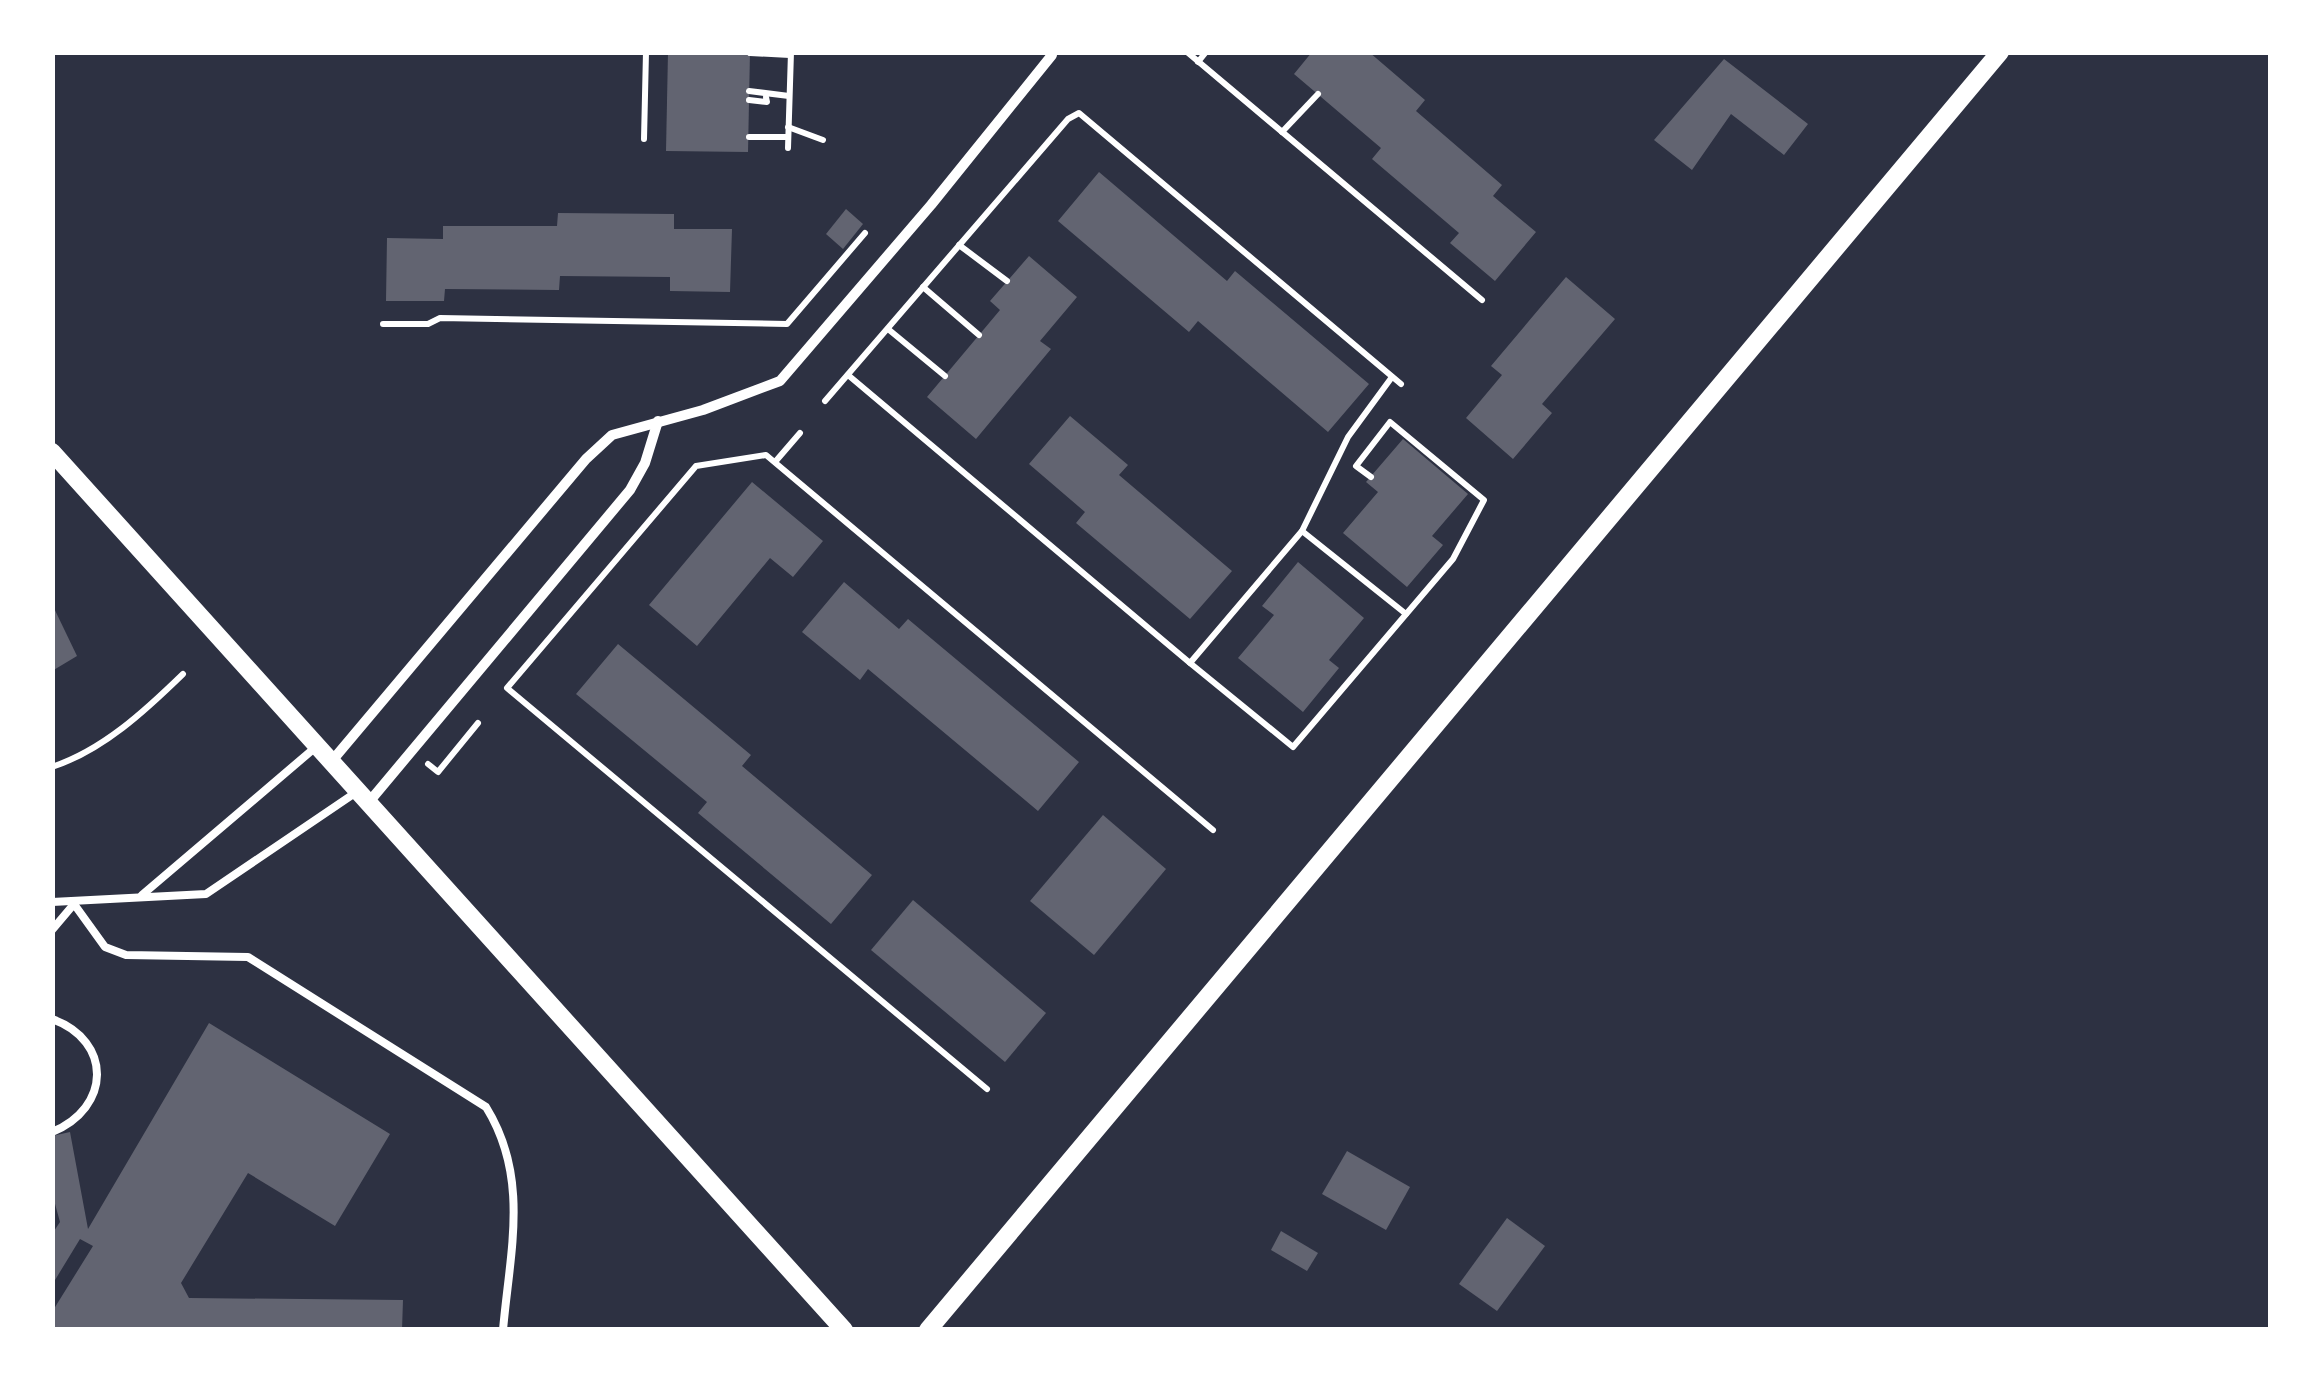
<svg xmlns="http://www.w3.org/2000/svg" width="2323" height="1382" viewBox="0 0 2323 1382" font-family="Raleway,sans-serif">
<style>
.building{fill:#626471}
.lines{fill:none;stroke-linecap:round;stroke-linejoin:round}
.path{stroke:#fff;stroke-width:6}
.service{stroke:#fff;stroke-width:8}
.minor{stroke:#fff;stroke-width:10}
.tertiary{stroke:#fff;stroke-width:18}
</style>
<rect width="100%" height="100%" fill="#2d3142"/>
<g class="building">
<polygon points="668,52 750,52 748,152 666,151"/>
<polygon points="1312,52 1369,52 1425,100 1416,111 1502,185 1493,196 1536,232 1495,281 1450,243 1459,233 1372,159 1381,148 1294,74"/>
<polygon points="1724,59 1808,124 1784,155 1731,114 1692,170 1654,140"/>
<polygon points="1099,172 1227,281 1235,271 1369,384 1328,432 1198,321 1189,332 1058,221"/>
<polygon points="846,209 863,224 843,249 826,234"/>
<polygon points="558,213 674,214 674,229 732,229 730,292 670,291 670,277 560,276 559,290 445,289 444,301 386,301 387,238 443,239 443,226 557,226"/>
<polygon points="1029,256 1077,297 1040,341 1051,349 976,439 927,397 1000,310 990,301"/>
<polygon points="1566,277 1615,319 1542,404 1552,413 1513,459 1466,418 1502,375 1491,366"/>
<polygon points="1070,416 1128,465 1119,475 1232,571 1190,619 1076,523 1085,512 1029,464"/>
<polygon points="1403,439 1468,494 1432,536 1443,545 1407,587 1343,533 1378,492 1366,482"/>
<polygon points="752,482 823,541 793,577 770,558 697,646 649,605"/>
<polygon points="1298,562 1364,618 1329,660 1339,668 1303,712 1238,658 1274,615 1262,606"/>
<polygon points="844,582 899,629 908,619 1079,762 1038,811 868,669 860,680 802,632"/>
<polygon points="52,604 77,656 52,671"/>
<polygon points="618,644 751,755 742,766 872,875 831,924 698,813 707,802 576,694"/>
<polygon points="1103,815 1166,869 1094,955 1030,901"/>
<polygon points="913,900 1046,1013 1005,1062 871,950"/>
<polygon points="209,1023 390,1134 335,1226 248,1173 181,1283 189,1298 403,1300 402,1330 52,1330 52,1312 93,1246 80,1239 52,1285 52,1234 60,1222 52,1193 52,1136 70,1132 88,1229"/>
<polygon points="1347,1151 1410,1187 1386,1230 1322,1194"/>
<polygon points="1507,1218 1545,1246 1497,1311 1459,1284"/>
<polygon points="1281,1231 1318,1253 1307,1271 1271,1250"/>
</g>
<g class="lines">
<g class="path">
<polyline points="1187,52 1482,300"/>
<polyline points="750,53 790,55"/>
<polyline points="1198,62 1206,52"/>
<polyline points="749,91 789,96"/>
<polyline points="749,100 767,102 766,97"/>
<polyline points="788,127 823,140"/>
<polyline points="1282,132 1318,94"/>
<polyline points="749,137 788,137"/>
<polyline points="644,139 646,52"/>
<polyline points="788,148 791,52"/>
<polyline points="959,245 1007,281"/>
<polyline points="923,287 979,335"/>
<polyline points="383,324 428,324 440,318 787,324 865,233"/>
<polyline points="888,329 945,376"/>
<polyline points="848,375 1190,663 1302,531 1348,437 1392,377"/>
<polyline points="825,401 1068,119 1079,113 1401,384"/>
<polyline points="775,462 800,433"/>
<polyline points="1302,531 1406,614"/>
<polyline points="1190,663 1293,747 1453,559 1484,500 1390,422 1356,466 1371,477"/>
<polyline points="428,764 438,772 478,723"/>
<path d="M52,767C103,750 145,711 183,674"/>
<polyline points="987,1089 507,688 696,466 766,455 1213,830"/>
</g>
<g class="service">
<polyline points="142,895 317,746"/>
<polyline points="52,902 206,894 358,791"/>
<path d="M52,930L74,904L105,947L126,955L248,957L486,1107C530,1178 510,1251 503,1330"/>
<path d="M52,1019C113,1041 111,1108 52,1132"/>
</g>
<g class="minor">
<polyline points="331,762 586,459 612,435 703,410 780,381 931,205 1052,55"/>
<polyline points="369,802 630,490 645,463 658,421"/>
</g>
<g class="tertiary">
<polyline points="52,452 844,1330"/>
<polyline points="928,1330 2000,52"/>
</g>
</g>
<rect width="2323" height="1382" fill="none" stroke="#ffffff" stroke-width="110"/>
</svg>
